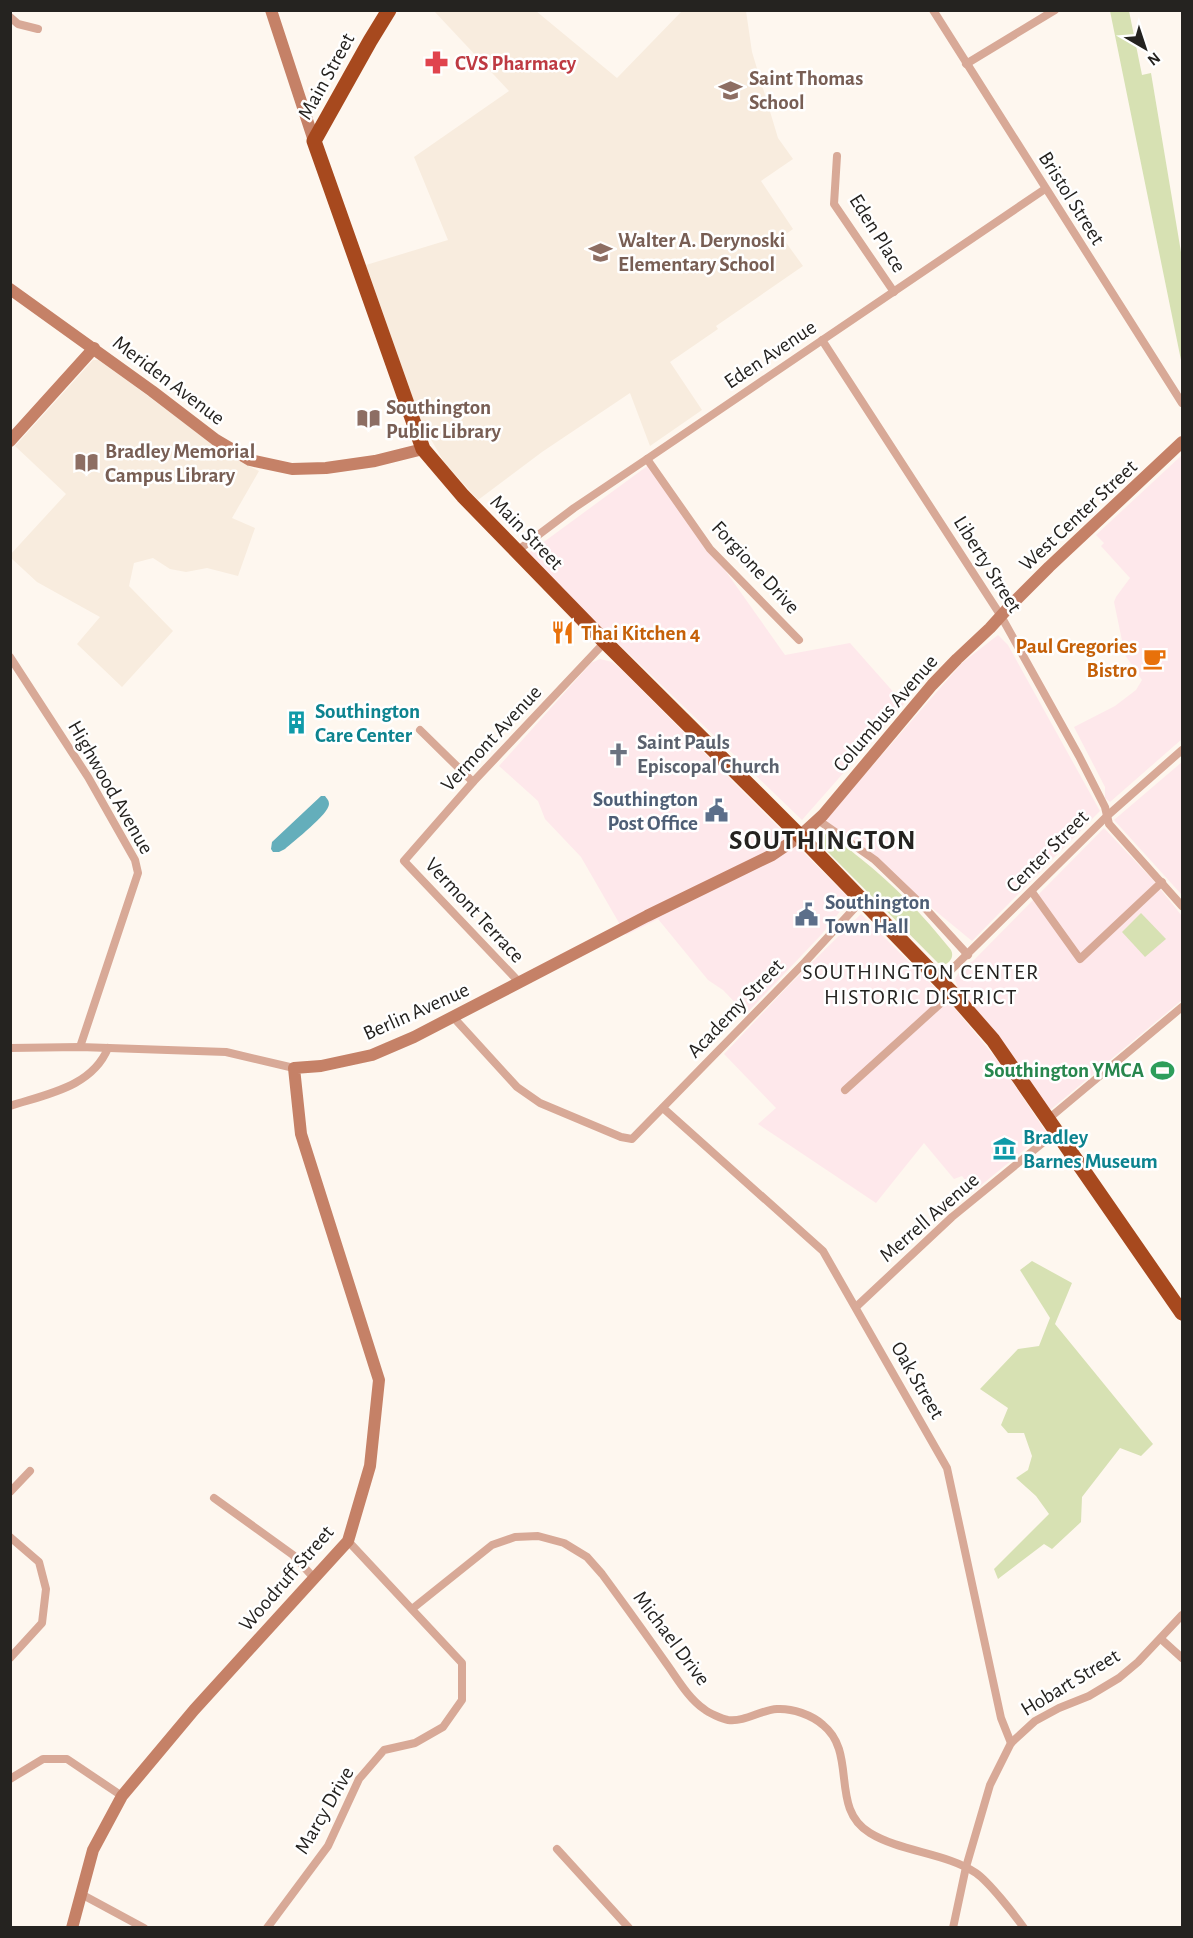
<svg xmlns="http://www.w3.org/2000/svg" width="1193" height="1938" viewBox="0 0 1193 1938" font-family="'Alegreya Sans',sans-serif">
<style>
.commercial{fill:#fee8eb}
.built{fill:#f8ecde}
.green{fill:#d7e1b3}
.water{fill:#64aebb}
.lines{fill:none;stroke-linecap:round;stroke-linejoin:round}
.street{stroke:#d8a997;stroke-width:8}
.secondary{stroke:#c58167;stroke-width:12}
.highway{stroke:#a7491e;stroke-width:15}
.labels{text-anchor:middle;stroke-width:5;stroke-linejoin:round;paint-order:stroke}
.health-label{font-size:21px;font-weight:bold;fill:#be3a42;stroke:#fff;text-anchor:start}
.street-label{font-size:21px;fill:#252320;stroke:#fff}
.education-label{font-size:21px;font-weight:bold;fill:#785e54;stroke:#fff;text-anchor:start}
.food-label{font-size:21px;font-weight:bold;fill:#c56008;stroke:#fff;text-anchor:start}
.culture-label{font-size:21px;font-weight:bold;fill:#0d838f;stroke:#fff;text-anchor:start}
.worship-label{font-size:21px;font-weight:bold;fill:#5b616d;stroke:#fff;text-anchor:start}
.service-label{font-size:21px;font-weight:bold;fill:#4e5e75;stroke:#fff;text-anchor:end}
.leisure-label{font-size:21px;font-weight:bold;fill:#27864d;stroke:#fff;text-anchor:end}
.neighbourhood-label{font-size:22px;letter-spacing:1.5px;fill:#252320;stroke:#fff}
.district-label{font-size:27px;font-weight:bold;letter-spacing:1.5px;fill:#252320;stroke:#fff}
</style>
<rect width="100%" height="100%" fill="#fef7ef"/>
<g class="commercial">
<polygon points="1182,455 1182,739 1110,802 1105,798 1105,787 1074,727 1115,706 1136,690 1142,680 1125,655 1114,602 1116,597 1130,578 1101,546 1104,543 1096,535"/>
<polygon points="650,464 785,655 850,643 904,704 802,820 526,555"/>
<polygon points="998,635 1008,645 1100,811 972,941 825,820 962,663"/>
<polygon points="600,659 612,662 622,670 850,899 821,935 746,1014 723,990 708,980 658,919 626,935 581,857 545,819 538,801 499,766 591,663"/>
<polygon points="1182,762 1182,895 1114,820"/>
<polygon points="1104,828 1153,880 1182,916 1182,1000 1049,1111 957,986 955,979 962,967 973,961"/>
<polygon points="861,914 952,1005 999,1062 1046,1132 974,1191 962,1176 954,1179 924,1143 876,1203 758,1124 776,1108 724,1054 788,986"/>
</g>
<g class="built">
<polygon points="434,11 536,11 617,78 682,11 746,11 752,52 778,138 793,159 761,181 793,229 782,237 803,266 716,326 718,329 670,362 702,410 650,446 630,393 542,452 478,500 444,462 422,424 366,265 448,240 414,157 509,91"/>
<polygon points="93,360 100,360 227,455 259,471 232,518 255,528 238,576 207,568 186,572 170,569 153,558 134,563 129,586 173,631 122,687 77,644 100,617 37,582 11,558 10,555 66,494 15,446"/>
</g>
<g class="green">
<polygon points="1110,11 1129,11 1142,75 1151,73 1182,258 1182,365"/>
<path d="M825,834C838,840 849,849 860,858C894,885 924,916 951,950C954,956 951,961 946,964L938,963L820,844L819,840Z"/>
<polygon points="1141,913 1166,939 1145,957 1122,932"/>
<polygon points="1032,1261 1072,1283 1055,1324 1153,1444 1141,1456 1120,1448 1082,1497 1081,1522 1052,1549 1044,1544 998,1579 994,1569 1049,1514 1036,1496 1016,1478 1028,1470 1032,1456 1024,1433 1008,1433 1001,1425 1008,1408 980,1389 1018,1349 1039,1346 1050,1318 1020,1270"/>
</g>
<path class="water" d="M321,796H325C327,799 329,800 329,804C329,814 294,841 285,849L279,852H273L271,849L272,842Z"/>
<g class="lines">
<g class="street">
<polyline points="933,10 1182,403"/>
<polyline points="10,17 18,24 38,29"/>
<polyline points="966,64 1055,10"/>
<polyline points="837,156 834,204 894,292"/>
<polyline points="822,340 1001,616 1079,756 1105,807 1109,824 1182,906"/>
<polyline points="647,459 710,549 799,640"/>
<polyline points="517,551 574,508 647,459 1045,189"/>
<polyline points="10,657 88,777 135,860 138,873 80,1047"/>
<polyline points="420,730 473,782"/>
<polyline points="818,820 875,860 925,908 968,955"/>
<polyline points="1032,892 1080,959 1162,882"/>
<polyline points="941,980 1107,816 1182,750"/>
<polyline points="520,983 404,861 473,782 605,642"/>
<polyline points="454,1018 517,1087 540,1103 621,1137 632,1139 805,962 862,900"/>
<polyline points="10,1048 80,1047 226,1052 294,1068"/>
<polyline points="845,1090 952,993"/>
<path d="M10,1106C47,1094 92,1087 108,1048"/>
<polyline points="663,1108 823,1251 947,1468 1001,1718 1011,1743"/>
<polyline points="1047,1120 1182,1007"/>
<polyline points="856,1307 952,1217 1056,1132"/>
<polyline points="10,1492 30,1471"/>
<polyline points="214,1498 293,1555 314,1578"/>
<polyline points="10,1537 39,1562 46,1589 42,1623 10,1658"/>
<path d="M412,1609L492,1545L515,1537L538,1536L564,1543L587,1557L602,1574C624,1604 645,1633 666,1663C677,1678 688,1698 704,1709C709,1713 722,1719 728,1720C746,1722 760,1710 777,1709C792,1708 812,1715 823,1725C858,1753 829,1809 870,1833C901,1852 947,1853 976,1873C989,1882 1014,1914 1024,1928"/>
<polyline points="1161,1639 1182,1658"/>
<polyline points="10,1779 43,1759 67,1759 122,1796"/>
<polyline points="557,1849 629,1928"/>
<polyline points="81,1894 144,1928"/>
<polyline points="267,1928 328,1846 359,1779 384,1750 415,1743 443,1727 462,1700 462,1663 348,1541"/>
<polyline points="953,1928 966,1867 990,1785 1011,1743 1035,1721 1059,1708 1089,1696 1119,1678 1138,1662 1182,1615"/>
</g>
<g class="secondary">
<polyline points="271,10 314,141"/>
<polyline points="10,289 152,391 216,440 250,460 292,469 326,468 375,461 423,449"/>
<polyline points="10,441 94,348"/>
<polyline points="72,1928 93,1850 122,1796 194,1710 348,1541 370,1466 379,1380 301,1134 294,1068 321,1066 372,1055 414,1037 647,916 772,855 800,836 823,815 932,685 957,659 990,628 1009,607 1049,567 1182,442"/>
</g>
<polyline class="highway" points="389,10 370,41 314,141 423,449 463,496 605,642 800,836 952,993 993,1040 1182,1313"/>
</g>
<defs>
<symbol id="pharmacy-bare" viewBox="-9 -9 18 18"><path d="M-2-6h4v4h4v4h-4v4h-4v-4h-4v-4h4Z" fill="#e0444e" stroke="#fff" stroke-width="2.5" paint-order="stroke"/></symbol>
<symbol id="school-bare" viewBox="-9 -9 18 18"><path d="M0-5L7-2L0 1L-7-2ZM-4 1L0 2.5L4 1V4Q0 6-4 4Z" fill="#8d6e63" stroke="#fff" stroke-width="2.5" paint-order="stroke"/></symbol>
<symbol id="library-bare" viewBox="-9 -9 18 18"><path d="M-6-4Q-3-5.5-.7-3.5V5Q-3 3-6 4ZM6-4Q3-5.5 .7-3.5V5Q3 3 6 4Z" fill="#8d6e63" stroke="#fff" stroke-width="2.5" paint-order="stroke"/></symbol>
<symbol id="restaurant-bare" viewBox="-9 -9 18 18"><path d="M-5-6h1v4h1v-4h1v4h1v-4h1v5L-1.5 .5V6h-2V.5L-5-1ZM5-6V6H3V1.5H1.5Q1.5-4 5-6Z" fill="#e8710a" stroke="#fff" stroke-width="2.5" paint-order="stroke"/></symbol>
<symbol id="cafe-bare" viewBox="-9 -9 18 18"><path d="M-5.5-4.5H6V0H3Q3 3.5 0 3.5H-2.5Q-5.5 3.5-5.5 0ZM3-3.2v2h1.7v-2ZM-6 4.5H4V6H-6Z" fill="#e8710a" stroke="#fff" stroke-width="2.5" paint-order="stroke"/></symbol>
<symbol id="building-bare" viewBox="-9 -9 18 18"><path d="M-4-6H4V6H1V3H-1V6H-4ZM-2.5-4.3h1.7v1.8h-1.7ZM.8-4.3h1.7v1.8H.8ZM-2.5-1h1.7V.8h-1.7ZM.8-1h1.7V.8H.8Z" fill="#0f9aa8" stroke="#fff" stroke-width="2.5" paint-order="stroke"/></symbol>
<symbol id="church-bare" viewBox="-9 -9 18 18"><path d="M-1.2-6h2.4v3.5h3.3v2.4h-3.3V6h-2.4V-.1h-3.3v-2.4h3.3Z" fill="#6b7280" stroke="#fff" stroke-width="2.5" paint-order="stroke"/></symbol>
<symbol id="civic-bare" viewBox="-9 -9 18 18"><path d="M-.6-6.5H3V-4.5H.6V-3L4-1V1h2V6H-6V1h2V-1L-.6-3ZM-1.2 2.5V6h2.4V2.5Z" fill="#5c6f8a" stroke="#fff" stroke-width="2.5" paint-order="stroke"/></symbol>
<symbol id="stadium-bare" viewBox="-9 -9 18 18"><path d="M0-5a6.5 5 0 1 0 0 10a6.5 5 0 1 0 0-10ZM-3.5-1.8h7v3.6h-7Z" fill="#2e9e5b" stroke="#fff" stroke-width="2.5" paint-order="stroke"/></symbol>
<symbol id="museum-bare" viewBox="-9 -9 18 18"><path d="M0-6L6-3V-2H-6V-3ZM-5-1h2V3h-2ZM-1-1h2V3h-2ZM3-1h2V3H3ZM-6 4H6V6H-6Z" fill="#0f9aa8" stroke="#fff" stroke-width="2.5" paint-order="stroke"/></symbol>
</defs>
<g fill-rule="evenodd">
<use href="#pharmacy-bare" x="420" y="46" width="33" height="33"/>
<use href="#school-bare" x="714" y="74" width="33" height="33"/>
<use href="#school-bare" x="584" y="236" width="33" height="33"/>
<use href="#library-bare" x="352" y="402" width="33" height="33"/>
<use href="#library-bare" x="70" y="446" width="33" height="33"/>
<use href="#restaurant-bare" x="546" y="616" width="33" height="33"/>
<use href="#cafe-bare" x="1138" y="642" width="33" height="33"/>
<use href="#building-bare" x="280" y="706" width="33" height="33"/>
<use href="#church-bare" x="602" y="738" width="33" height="33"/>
<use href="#civic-bare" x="700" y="794" width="33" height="33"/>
<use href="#civic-bare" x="790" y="898" width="33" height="33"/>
<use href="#stadium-bare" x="1146" y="1054" width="33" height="33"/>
<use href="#museum-bare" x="988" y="1132" width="33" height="33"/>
</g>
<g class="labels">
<g class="health-label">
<text x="455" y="70">CVS Pharmacy</text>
</g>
<g class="street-label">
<text transform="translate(326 76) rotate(-61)" y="7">Main Street</text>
<text transform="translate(1072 198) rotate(58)" y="7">Bristol Street</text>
<text transform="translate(878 233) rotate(58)" y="7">Eden Place</text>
<text transform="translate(770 354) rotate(-34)" y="7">Eden Avenue</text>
<text transform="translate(169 380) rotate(37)" y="7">Meriden Avenue</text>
<text transform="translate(1078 515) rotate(-43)" y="7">West Center Street</text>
<text transform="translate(527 532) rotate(46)" y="7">Main Street</text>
<text transform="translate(988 564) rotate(58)" y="7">Liberty Street</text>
<text transform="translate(756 567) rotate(47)" y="7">Forgione Drive</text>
<text transform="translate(885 713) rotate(-49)" y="7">Columbus Avenue</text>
<text transform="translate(491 738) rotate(-47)" y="7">Vermont Avenue</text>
<text transform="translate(111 787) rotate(60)" y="7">Highwood Avenue</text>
<text transform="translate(1047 851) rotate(-45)" y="7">Center Street</text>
<text transform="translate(475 910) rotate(47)" y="7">Vermont Terrace</text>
<text transform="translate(735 1008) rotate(-46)" y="7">Academy Street</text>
<text transform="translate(416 1011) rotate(-24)" y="7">Berlin Avenue</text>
<text transform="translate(929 1217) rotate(-41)" y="7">Merrell Avenue</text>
<text transform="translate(918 1380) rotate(60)" y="7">Oak Street</text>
<text transform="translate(286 1578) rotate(-49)" y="7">Woodruff Street</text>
<text transform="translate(672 1638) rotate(53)" y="7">Michael Drive</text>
<text transform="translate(1070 1682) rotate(-31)" y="7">Hobart Street</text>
<text transform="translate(324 1810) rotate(-60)" y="7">Marcy Drive</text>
</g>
<g class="education-label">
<text x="749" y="85">Saint Thomas<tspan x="749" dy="24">School</tspan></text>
<text x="618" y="247">Walter A. Derynoski<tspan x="618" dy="24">Elementary School</tspan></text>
<text x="386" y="414">Southington<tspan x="386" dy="24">Public Library</tspan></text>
<text x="105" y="458">Bradley Memorial<tspan x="105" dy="24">Campus Library</tspan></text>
</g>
<g class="food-label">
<text x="581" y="640">Thai Kitchen 4</text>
<text x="1137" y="653" text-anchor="end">Paul Gregories<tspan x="1137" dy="24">Bistro</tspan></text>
</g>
<g class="culture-label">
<text x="315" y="718">Southington<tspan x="315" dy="24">Care Center</tspan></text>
<text x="1023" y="1144">Bradley<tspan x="1023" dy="24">Barnes Museum</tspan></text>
</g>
<g class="worship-label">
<text x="637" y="749">Saint Pauls<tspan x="637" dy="24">Episcopal Church</tspan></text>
</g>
<g class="service-label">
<text x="698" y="806">Southington<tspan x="698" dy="24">Post Office</tspan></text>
<text x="825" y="909" text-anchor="start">Southington<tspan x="825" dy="24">Town Hall</tspan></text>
</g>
<g class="leisure-label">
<text x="1144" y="1077">Southington YMCA</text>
</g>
<g class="neighbourhood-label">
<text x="921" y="979">SOUTHINGTON CENTER<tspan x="921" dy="25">HISTORIC DISTRICT</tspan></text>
</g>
<g class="district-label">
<text x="823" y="849">SOUTHINGTON</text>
</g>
</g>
<rect width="1193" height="1938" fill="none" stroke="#252320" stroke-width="24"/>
<g transform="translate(1145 48) rotate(141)" stroke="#ffffff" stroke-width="4.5" paint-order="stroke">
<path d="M0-4.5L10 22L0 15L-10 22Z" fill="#252320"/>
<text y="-9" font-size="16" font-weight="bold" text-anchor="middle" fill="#252320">N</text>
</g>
</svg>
